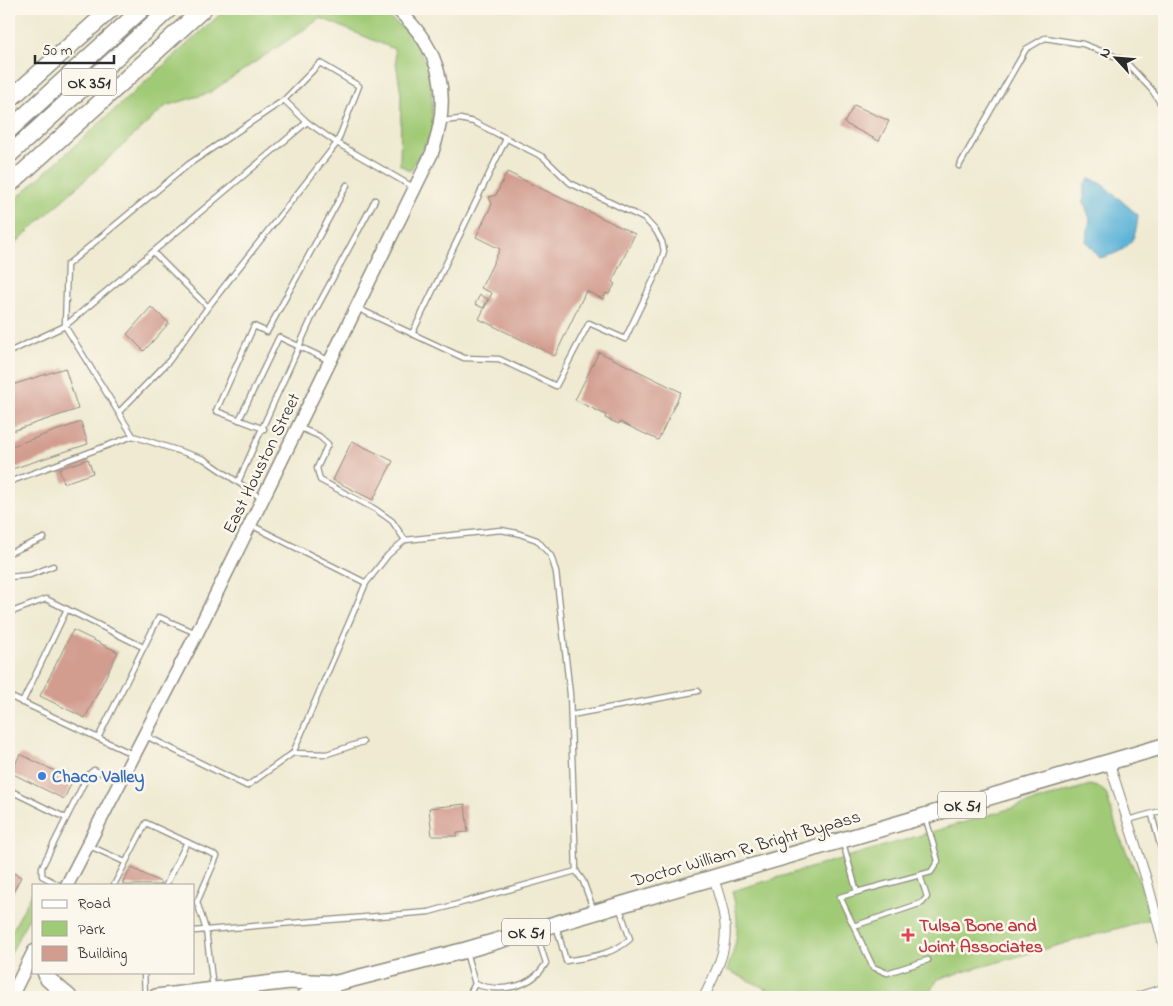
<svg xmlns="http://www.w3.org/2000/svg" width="1173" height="1006" viewBox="0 0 1173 1006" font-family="'Indie Flower',sans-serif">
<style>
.green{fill:#a0ca76;stroke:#667a50}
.water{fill:#5bb3d8;stroke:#436f82}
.building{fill:#d29c8f}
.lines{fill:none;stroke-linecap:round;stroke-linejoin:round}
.lane-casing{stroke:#8d8a7e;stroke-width:7}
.street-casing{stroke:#8d8a7e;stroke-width:11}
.secondary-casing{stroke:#8d8a7e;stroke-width:15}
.primary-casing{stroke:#8d8a7e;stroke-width:18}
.highway-casing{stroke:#8d8a7e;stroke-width:19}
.lane{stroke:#fff;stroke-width:4.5}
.street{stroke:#fff;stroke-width:9}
.secondary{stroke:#fff;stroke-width:12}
.primary{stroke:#fff;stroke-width:15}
.highway{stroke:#fff;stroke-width:16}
.shop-dot{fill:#3f7fe0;stroke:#fbf7ec;stroke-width:2}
.health-dot{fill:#e0444e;stroke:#fbf7ec;stroke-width:2}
.labels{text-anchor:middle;stroke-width:5;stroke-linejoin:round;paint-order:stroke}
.shield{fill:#fbf7ec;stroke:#696865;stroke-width:1}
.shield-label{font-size:16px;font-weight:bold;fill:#2b2b2b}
.street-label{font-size:18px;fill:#2b2b2b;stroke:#fbf7ec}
.shop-label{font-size:18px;font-weight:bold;fill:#366cbe;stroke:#fbf7ec;text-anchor:start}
.health-label{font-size:18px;font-weight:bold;fill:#be3a42;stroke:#fbf7ec;text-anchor:start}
</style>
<rect width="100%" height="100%" fill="#fbf7ec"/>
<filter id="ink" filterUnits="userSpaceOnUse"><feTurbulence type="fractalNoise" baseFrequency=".02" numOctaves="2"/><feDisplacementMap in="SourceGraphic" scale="10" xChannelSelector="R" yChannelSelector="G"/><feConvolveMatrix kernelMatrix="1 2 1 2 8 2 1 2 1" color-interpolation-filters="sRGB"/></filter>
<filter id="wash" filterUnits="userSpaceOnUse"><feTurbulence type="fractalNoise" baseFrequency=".0096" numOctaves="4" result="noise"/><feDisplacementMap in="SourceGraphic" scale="20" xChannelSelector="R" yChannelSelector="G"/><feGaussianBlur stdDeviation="1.12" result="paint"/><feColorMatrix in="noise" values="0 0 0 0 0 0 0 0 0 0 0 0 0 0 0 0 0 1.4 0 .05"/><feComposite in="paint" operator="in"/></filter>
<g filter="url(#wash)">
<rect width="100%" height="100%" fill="#efead1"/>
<g class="green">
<polygon points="226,9 377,9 410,33 431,72 433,131 410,171 400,165 401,94 394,49 321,18 209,93 166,106 9,249 9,205"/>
<path d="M1090,785L1100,788L1106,793L1118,833L1140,883L1151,919L938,979L927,997H783L727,970C739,938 740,923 732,891Z"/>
<polygon points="34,889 34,907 9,957 9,937"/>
</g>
<path class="water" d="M1090,178L1103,185L1138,215C1136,244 1127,251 1100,258L1086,241L1090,219L1084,203V184Z"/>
<g id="blocks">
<g class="building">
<polygon points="854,105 889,121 879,141 844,123"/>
<polygon points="507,172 635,234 612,282 615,284 609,294 606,293 603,299 586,291 555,356 479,319 492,293 481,288 500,249 476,237 492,204 489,197 496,195"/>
<polygon points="480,295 488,299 483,308 475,304"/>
<polygon points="151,307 169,323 144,351 127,334"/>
<polygon points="599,352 681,392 658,440 620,422 619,424 605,418 606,415 575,400"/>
<polygon points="65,368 78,409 9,432 9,386"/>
<polygon points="81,422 88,444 9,470 9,447"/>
<polygon points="352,441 393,461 373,500 333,480"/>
<polygon points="88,459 93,473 64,483 59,469"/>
<polygon points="73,630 118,652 85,718 40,696"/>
<polygon points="20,754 73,780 64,799 11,773"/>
<polygon points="465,804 468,832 457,833 457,836 432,836 429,808"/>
<polygon points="132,868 162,883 161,885 123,885 123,882"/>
<polygon points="9,871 21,877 11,896 9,895"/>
</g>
</g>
</g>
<g filter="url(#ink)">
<use href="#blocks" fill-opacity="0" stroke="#8d8a7e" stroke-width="1"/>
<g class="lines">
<defs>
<g id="lane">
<polyline points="959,166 1026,49 1045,38 1083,44 1124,60 1152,90 1164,109"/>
<polyline points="153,252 208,307"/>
<polyline points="357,308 464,358 499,359 556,386 589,323 625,339 658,270 664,251 662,242 656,231 645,219 570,183 543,157 474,122 460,119 443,121"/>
<polyline points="65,326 307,122 337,143 413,187"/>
<polyline points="65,326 67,265 189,164 284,100"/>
<polyline points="412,334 506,139"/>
<polyline points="9,352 65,326 133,436 204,459 261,498"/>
<polyline points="119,412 169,361 208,307 337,143 359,86 320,63 284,100 307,122"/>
<polyline points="239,420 279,337 328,360"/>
<polyline points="298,427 319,436 328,444 317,468 320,480 375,509 392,521 405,540"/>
<polyline points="264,429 216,411 254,326 267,332 347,185"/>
<polyline points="9,482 133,436"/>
<polyline points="238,482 314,313 375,200"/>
<polyline points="251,525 366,583"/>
<polyline points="9,553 44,538"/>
<polyline points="9,577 30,575 53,566"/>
<polyline points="9,613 46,599 143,647"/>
<polyline points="9,696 132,754"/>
<polyline points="22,703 67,609"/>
<polyline points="571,715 698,691"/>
<polyline points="146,736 247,786 293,753 366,583 388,555 405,540 501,530 517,533 537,540 551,556 556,572 570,694 576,871"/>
<polyline points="98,738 159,617 196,633"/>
<polyline points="293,753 327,754 363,742"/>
<polyline points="9,790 66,818"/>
<polyline points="1152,815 1164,860"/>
<polyline points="1128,820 1164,810"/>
<polyline points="843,843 857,892 931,872 938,861 926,819"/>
<polyline points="90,846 125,862"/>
<polyline points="59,885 42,876 42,867 88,775 94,770 119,780"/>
<polyline points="114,885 146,823 217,856 197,902 206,930 429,912 576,871 583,881 594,911"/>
<polyline points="166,885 187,842"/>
<polyline points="857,892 840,897 873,967 887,973 928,960"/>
<path d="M556,925L566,961C589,957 613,955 630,939L620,909"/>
<polyline points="854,926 922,903 927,897 920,875"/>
<polyline points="194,931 206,930 213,988"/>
<polyline points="466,952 475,984 468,997"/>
<polyline points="144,972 145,997"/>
<path d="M475,984C501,993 532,988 546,963L536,932"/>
<polyline points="336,997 337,986"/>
</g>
<g id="street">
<polyline points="1109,762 1147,881 1164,946"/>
<path d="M704,997C729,946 732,932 713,877"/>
<polyline points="1138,997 1164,989"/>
</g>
<g id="secondary">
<path d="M67,885L197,633L432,153C452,96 442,50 397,9"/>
<polyline points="11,997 34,951"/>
<polyline points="225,997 245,991"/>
</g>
<g id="primary">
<polyline points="45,972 48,979 69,997"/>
<polyline points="156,997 290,981 333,983"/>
<polyline points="304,997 337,983 466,950 1164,746"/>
</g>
<g id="highway">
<polyline points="9,100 111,9"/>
<polyline points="9,130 142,9"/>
<polyline points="9,155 169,9"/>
<polyline points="9,185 203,9"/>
</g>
</defs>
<use href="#lane" class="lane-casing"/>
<use href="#street" class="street-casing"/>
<use href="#secondary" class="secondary-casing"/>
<use href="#primary" class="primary-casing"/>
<use href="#highway" class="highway-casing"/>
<use href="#lane" class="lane"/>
<use href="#street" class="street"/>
<use href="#secondary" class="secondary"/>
<use href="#primary" class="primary"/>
<use href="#highway" class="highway"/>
</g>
</g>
<circle class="shop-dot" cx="42" cy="776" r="5"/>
<path class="health-dot" d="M905.5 927.5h5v5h5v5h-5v5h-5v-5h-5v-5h5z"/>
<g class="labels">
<g class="shield">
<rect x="61.5" y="68.5" width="55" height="27" rx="4"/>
<rect x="938" y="791.5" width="48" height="27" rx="4"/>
<rect x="502" y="918.5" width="48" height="27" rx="4"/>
</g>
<g class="shield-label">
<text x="89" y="88">OK 351</text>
<text x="962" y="811">OK 51</text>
<text x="526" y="938">OK 51</text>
</g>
<g class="street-label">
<text transform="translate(261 463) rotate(-64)" y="6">East Houston Street</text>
<text transform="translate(746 848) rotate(-16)" y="6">Doctor William R. Bright Bypass</text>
</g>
<g class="shop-label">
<text x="52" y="782">Chaco Valley</text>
</g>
<g class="health-label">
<text x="919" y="931">Tulsa Bone and<tspan x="919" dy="21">Joint Associates</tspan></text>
</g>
</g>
<rect width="1173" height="1006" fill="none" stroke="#fbf7ec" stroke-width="30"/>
<rect x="32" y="884" width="162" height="90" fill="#fbf7ec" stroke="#a8a59f"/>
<rect x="42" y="900" width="25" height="8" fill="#ffffff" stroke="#a8a59f"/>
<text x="78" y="908" font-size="15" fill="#2b2b2b">Road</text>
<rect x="42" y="921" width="25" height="15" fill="#a0ca76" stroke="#a8a59f"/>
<text x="78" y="934" font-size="15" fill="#2b2b2b">Park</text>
<rect x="42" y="946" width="25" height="15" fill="#d29c8f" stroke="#a8a59f"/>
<text x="78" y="958" font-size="15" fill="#2b2b2b">Building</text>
<g transform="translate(1116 58) rotate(296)" stroke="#fbf7ec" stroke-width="4" paint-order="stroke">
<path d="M0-4L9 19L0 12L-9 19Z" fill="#2b2b2b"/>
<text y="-8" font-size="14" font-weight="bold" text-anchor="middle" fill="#2b2b2b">N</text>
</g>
<path d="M35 55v8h79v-8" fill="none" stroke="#2b2b2b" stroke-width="2.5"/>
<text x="42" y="55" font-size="15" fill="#2b2b2b" stroke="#fbf7ec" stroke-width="4" paint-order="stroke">50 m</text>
</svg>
